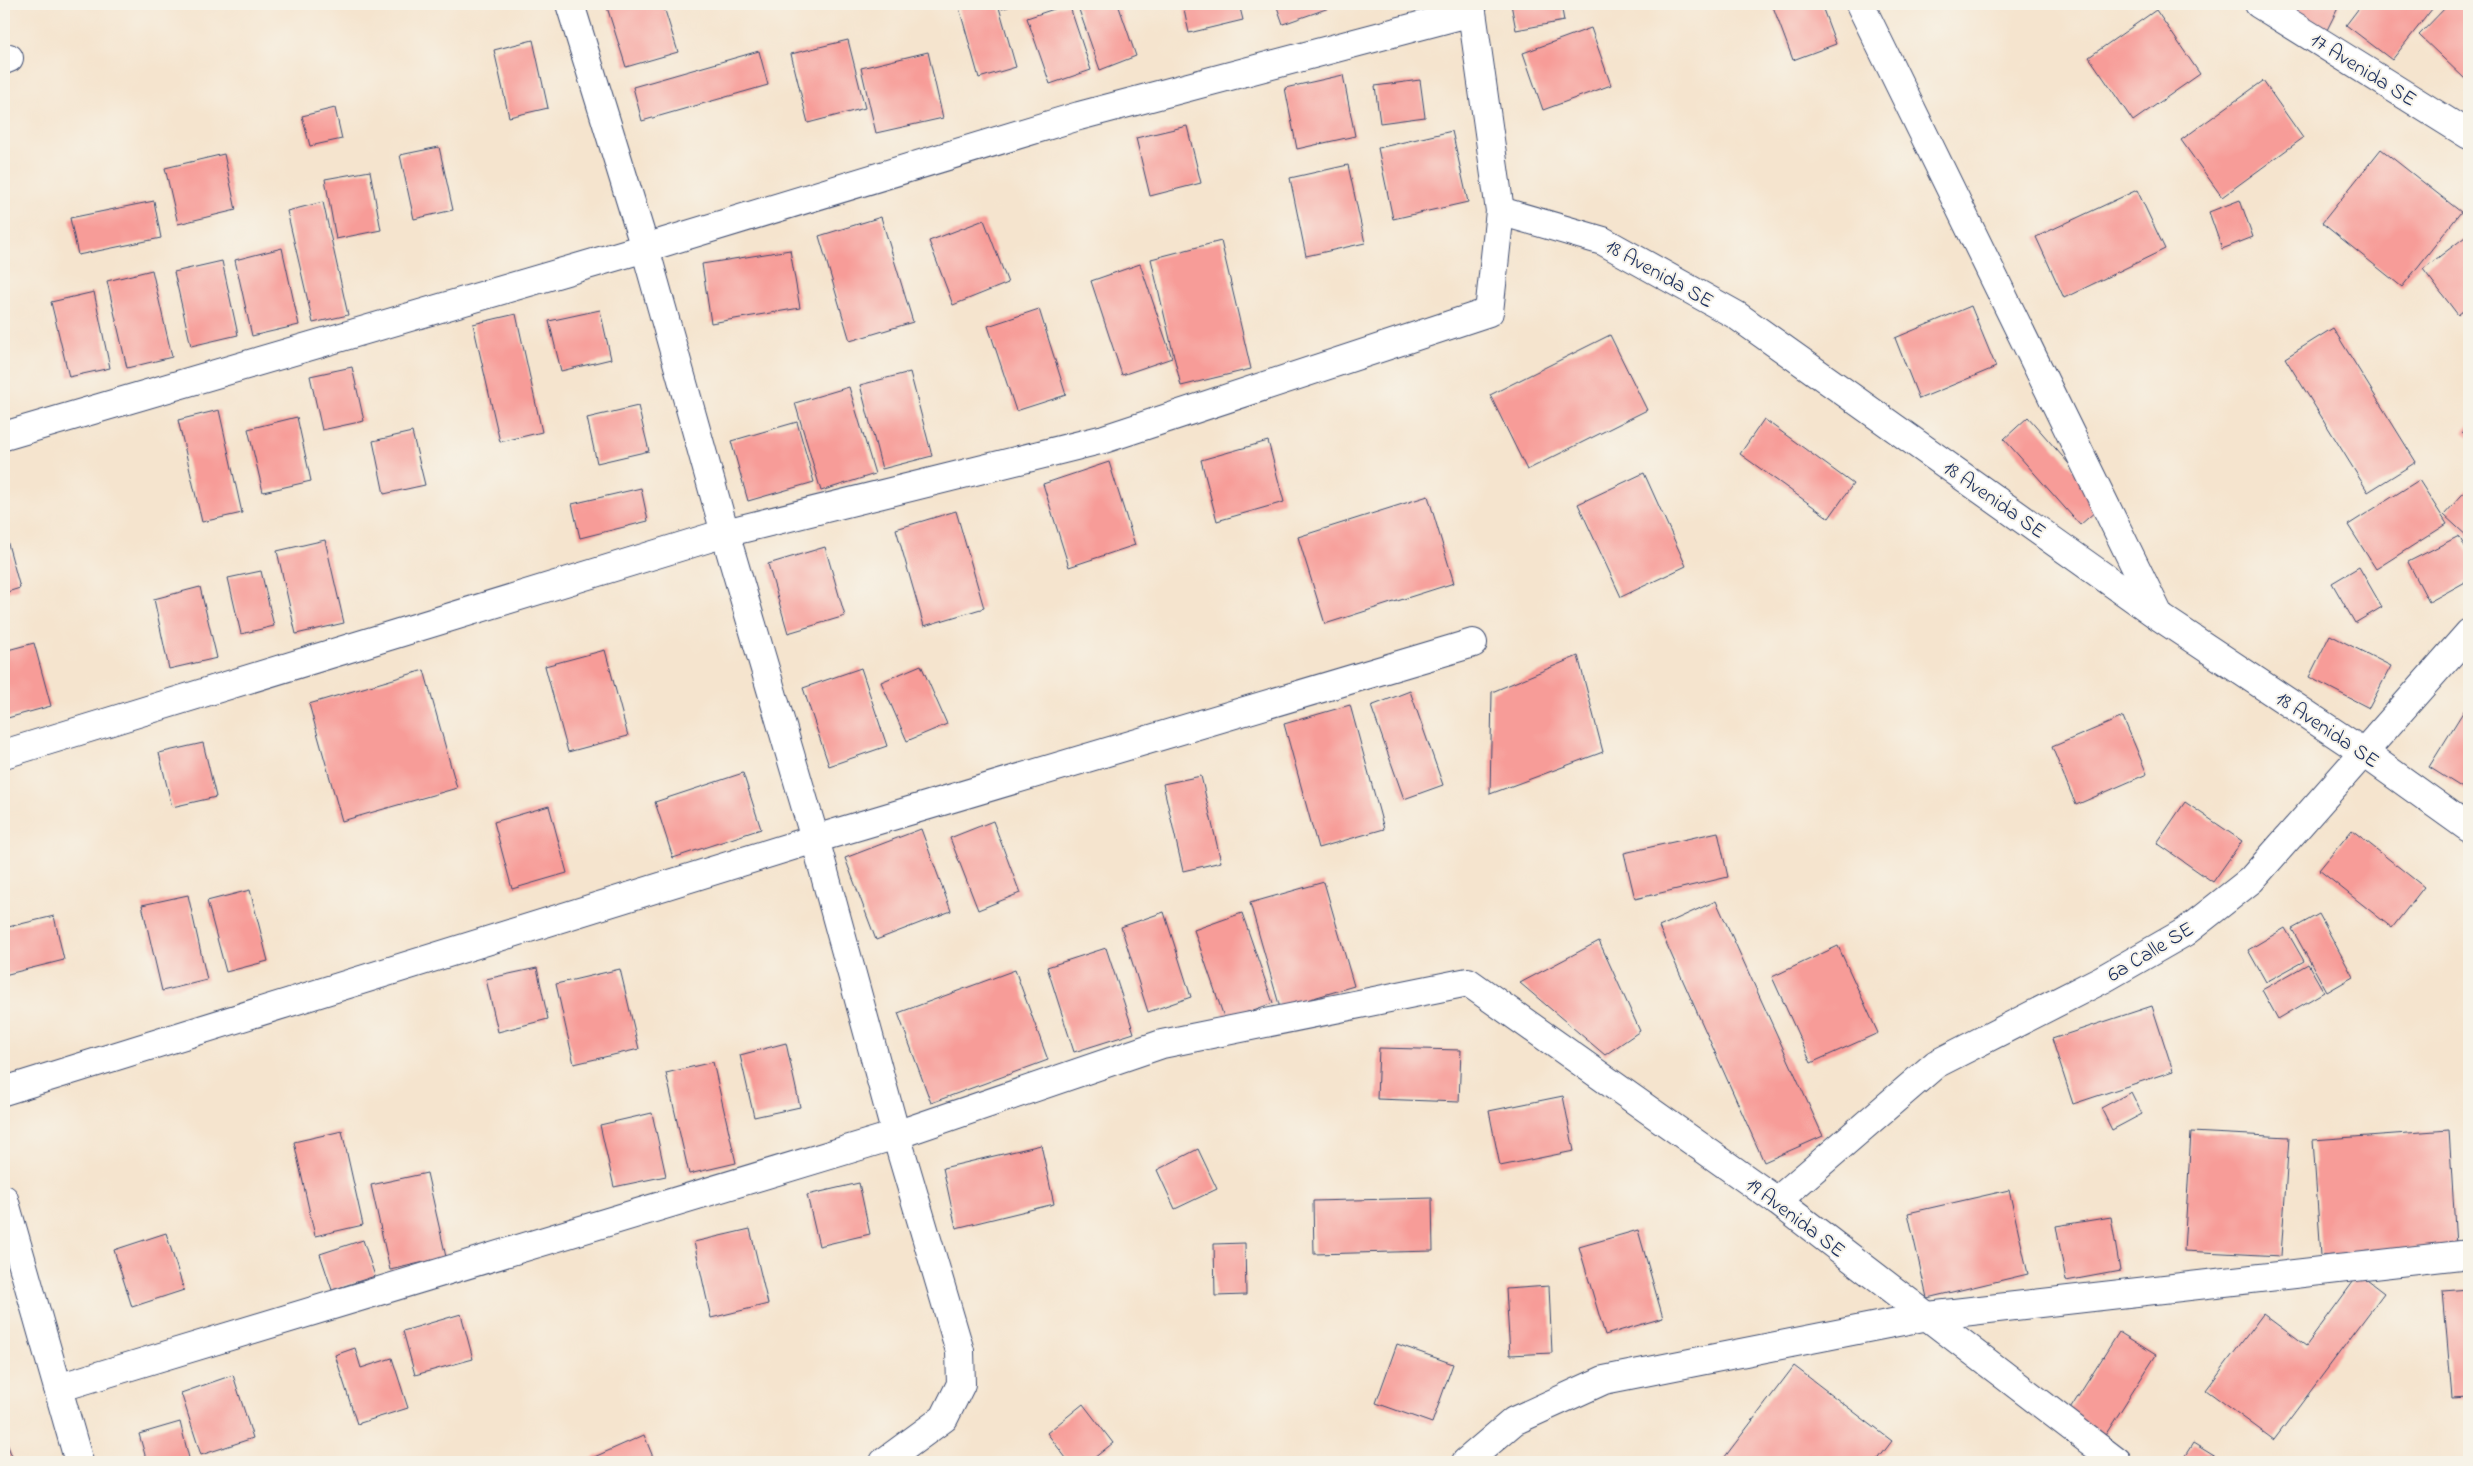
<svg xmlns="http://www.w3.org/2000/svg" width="2473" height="1466" viewBox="0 0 2473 1466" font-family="'Indie Flower',sans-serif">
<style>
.building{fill:#f79c98}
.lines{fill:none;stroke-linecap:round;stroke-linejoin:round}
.street-casing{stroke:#3c4a6f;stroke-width:30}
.street{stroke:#fff;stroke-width:28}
.labels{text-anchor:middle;stroke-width:4;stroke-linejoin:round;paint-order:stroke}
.street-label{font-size:21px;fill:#1b2f5e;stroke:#f7f3e8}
</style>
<rect width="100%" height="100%" fill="#f7f3e8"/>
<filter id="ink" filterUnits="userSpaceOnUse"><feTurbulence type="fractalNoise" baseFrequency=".02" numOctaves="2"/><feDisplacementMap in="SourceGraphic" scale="10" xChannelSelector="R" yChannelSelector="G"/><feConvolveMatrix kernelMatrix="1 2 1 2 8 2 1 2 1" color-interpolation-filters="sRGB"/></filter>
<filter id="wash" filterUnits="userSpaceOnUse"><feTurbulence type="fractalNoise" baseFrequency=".0096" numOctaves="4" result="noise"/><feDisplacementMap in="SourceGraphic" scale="20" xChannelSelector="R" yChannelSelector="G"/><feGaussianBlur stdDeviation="1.12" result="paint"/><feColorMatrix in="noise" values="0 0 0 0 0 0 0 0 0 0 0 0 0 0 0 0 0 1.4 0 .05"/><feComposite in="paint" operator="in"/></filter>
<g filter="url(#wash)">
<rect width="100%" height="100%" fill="#f5e4ce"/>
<g id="blocks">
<g class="building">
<polygon points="606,4 663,4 678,52 626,67"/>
<polygon points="958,4 998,4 1016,67 979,78"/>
<polygon points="1001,4 1017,4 1002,9"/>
<polygon points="1069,4 1091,70 1050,84 1027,18"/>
<polygon points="1077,4 1118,4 1136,56 1100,70"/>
<polygon points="1183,4 1239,4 1243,20 1189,33"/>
<polygon points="1276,4 1328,4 1329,8 1283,24"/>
<polygon points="1511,4 1561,4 1564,21 1516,30"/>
<polygon points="1772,4 1821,4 1836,44 1793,60"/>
<polygon points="2281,4 2340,4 2325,34"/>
<polygon points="2362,4 2436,4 2392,60 2346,25"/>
<polygon points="2449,4 2469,4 2469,75 2465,79 2419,35"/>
<polygon points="2156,10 2200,74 2133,121 2089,57"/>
<polygon points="1591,28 1611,85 1543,110 1523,53"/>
<polygon points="533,40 548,108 509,117 494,50"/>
<polygon points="848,40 865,108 808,123 791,54"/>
<polygon points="759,51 768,85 642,121 633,87"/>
<polygon points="928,52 943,118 876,133 861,68"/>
<polygon points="1343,75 1355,136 1297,149 1285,88"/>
<polygon points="1420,80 1425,117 1380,123 1375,86"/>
<polygon points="2263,81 2303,138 2222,197 2181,140"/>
<polygon points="335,108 342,139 310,146 302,116"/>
<polygon points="1187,126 1201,183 1150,196 1136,138"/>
<polygon points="1452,131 1468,202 1393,219 1378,148"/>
<polygon points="439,147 453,210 414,219 400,155"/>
<polygon points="2381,149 2461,212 2402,287 2322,223"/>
<polygon points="224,154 236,210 178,224 165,168"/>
<polygon points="1348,165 1365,243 1306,256 1290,178"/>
<polygon points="370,171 381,230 336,239 325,179"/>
<polygon points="2137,190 2165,249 2064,298 2036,237"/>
<polygon points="2240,200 2253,237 2222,249 2209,212"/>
<polygon points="154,201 161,238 78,255 70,218"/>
<polygon points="323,202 348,315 313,323 287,211"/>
<polygon points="881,217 913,322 850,341 819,236"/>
<polygon points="984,220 1008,283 953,305 929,241"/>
<polygon points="2469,234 2469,306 2458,315 2423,269"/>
<polygon points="1221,241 1251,369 1181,386 1151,259"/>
<polygon points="282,248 299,325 252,336 235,260"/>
<polygon points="790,250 800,308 711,323 702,264"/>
<polygon points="222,261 238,335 191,346 174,272"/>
<polygon points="1140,264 1172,358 1122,375 1091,281"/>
<polygon points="152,270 172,357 127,368 107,281"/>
<polygon points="94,292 110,368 69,377 51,302"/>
<polygon points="1971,306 1996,367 1919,399 1895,338"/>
<polygon points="1039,309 1066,395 1016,411 988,326"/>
<polygon points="600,310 611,359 561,371 549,321"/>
<polygon points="516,314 542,432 500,442 473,324"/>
<polygon points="2333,328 2416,462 2368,492 2285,358"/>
<polygon points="1610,335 1647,410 1527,470 1490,395"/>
<polygon points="352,367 364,421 322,430 310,376"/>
<polygon points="910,372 932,456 882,469 860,385"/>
<polygon points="849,387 875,474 821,491 795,403"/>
<polygon points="638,406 649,451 597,463 587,418"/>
<polygon points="219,410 242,513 202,522 178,420"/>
<polygon points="297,417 311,481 263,492 248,429"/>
<polygon points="2028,417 2104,504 2080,525 2004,439"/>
<polygon points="1764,419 1853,484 1829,518 1740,454"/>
<polygon points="797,422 814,482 748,501 731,441"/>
<polygon points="2469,424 2469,438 2462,432"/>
<polygon points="412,432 425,485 384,494 373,441"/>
<polygon points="1268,441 1284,502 1217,521 1201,460"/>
<polygon points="1109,462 1135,545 1069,567 1043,484"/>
<polygon points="1644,473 1686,566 1621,597 1578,504"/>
<polygon points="2419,480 2447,524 2376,569 2348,525"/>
<polygon points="2469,487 2469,538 2444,515"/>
<polygon points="641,488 648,521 580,538 572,504"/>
<polygon points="1428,496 1454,583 1325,624 1298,537"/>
<polygon points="956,511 984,608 924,626 896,529"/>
<polygon points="4,529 20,588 4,593"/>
<polygon points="2459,536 2469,555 2469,580 2429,602 2408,562"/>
<polygon points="325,540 344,623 296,634 277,551"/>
<polygon points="825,547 845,616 788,633 768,564"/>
<polygon points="2359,567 2382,607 2355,623 2332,583"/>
<polygon points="261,571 274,626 241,634 228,578"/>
<polygon points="200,587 217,658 169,669 154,599"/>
<polygon points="2330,635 2391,666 2369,708 2309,677"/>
<polygon points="34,643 51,706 4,719 4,651"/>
<polygon points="605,650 628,736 568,752 545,666"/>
<polygon points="1578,656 1603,752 1490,794 1492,692"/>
<polygon points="921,665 947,724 907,741 881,682"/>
<polygon points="861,668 887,746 829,766 803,688"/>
<polygon points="424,670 457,788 342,821 309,704"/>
<polygon points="1410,691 1443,785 1404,799 1371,706"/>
<polygon points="1350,705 1384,829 1318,848 1284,724"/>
<polygon points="2465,709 2469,712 2469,792 2429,767"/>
<polygon points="2123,717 2147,774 2076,805 2052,747"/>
<polygon points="203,743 216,797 172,807 159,753"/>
<polygon points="743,773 761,829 673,858 655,802"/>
<polygon points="1201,776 1221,862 1183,871 1163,784"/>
<polygon points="2185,802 2242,841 2213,882 2157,843"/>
<polygon points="549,806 567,873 512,889 494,822"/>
<polygon points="993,821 1020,893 978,910 950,838"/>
<polygon points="921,829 951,911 876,940 845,858"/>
<polygon points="2352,830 2424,887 2392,928 2319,870"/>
<polygon points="1718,832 1728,877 1635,899 1624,853"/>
<polygon points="1324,882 1354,986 1280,1008 1250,903"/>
<polygon points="250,890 268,961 226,972 207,901"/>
<polygon points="188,895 207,980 162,991 142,905"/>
<polygon points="1716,901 1823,1136 1764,1162 1659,927"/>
<polygon points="1164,912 1191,997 1148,1012 1121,927"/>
<polygon points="1242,913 1273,1003 1225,1020 1194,930"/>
<polygon points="2319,914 2353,977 2327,992 2292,929"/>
<polygon points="54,916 64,960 4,975 4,928"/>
<polygon points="2285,928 2304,961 2266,982 2248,950"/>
<polygon points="1599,941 1640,1031 1605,1055 1520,983"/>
<polygon points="1838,946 1878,1033 1811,1063 1772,977"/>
<polygon points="1106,948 1134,1033 1074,1052 1047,967"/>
<polygon points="2308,964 2324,992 2278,1019 2262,990"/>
<polygon points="537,968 548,1019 498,1032 486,979"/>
<polygon points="620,969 639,1049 574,1064 556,984"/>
<polygon points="1015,970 1048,1060 931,1103 898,1013"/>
<polygon points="2152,1006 2173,1071 2073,1104 2052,1039"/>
<polygon points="786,1043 800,1107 754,1117 740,1055"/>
<polygon points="1379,1048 1461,1050 1459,1102 1377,1099"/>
<polygon points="713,1062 736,1163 689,1174 666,1073"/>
<polygon points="2131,1092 2142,1114 2112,1130 2101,1108"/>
<polygon points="1563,1096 1574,1151 1500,1166 1489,1111"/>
<polygon points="652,1113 666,1176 614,1187 600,1125"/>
<polygon points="2449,1130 2456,1246 2321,1256 2313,1140"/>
<polygon points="342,1131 363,1225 315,1236 294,1142"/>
<polygon points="2191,1132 2289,1137 2281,1256 2184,1251"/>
<polygon points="1041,1145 1054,1204 956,1228 943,1168"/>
<polygon points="1198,1149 1217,1189 1175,1209 1157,1170"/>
<polygon points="427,1173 446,1257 390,1270 371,1185"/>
<polygon points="859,1183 870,1234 819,1246 807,1195"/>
<polygon points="2009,1190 2028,1274 1927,1298 1908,1213"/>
<polygon points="1432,1198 1433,1251 1314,1254 1313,1201"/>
<polygon points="2111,1217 2120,1271 2066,1281 2056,1226"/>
<polygon points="750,1229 768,1304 711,1318 694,1242"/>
<polygon points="1638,1230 1663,1318 1605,1335 1579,1247"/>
<polygon points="166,1233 184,1290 132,1307 114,1250"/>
<polygon points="363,1240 375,1276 332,1290 320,1254"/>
<polygon points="1245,1243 1246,1295 1215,1296 1214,1244"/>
<polygon points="2359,1274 2384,1293 2274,1440 2206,1390 2263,1314 2306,1346"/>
<polygon points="1549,1286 1552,1353 1510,1355 1506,1289"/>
<polygon points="2469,1289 2469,1397 2452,1398 2443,1291"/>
<polygon points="461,1314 473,1359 415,1375 403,1331"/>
<polygon points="2119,1332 2156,1355 2104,1437 2067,1414"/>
<polygon points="1397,1344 1453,1364 1432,1423 1376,1403"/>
<polygon points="355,1348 361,1368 392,1358 408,1408 357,1424 335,1355"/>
<polygon points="1794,1366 1892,1441 1876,1462 1721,1462"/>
<polygon points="233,1375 253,1438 201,1455 181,1393"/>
<polygon points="1083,1404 1113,1443 1089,1462 1069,1462 1047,1433"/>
<polygon points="180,1422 190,1462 147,1462 139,1434"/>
<polygon points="644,1435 655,1462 583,1462"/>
<polygon points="4,1438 5,1438 14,1462 4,1462"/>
<polygon points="2193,1443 2224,1462 2181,1462"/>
<polygon points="1628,1456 1638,1462 1624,1462"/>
</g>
</g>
</g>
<g filter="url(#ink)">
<use href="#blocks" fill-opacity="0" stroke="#3c4a6f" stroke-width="1"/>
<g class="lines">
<defs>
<g id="street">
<polyline points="570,4 645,248 725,533 815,839 896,1135 960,1351 961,1384 944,1418 884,1462"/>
<polyline points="1860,4 2158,613"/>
<polyline points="2259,4 2469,135"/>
<polyline points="4,60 9,58"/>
<polyline points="1500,211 1603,241 1736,315 2160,617 2363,752 2469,828"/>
<polyline points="4,436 645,248 1079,116 1472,12 1500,211 1489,312 1104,439 725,533 4,754"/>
<polyline points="4,1091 815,839 1473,643"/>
<polyline points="4,1199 79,1462"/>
<polyline points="1777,1201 1936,1064 2103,979 2185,932 2251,880 2469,633"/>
<polyline points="58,1388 896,1135 1162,1044 1468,982 1777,1201 2117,1462"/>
<polyline points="1466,1462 1514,1421 1604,1380 1928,1316 2469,1254"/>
</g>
</defs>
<use href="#street" class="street-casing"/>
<use href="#street" class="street"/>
</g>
</g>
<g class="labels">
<g class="street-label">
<text transform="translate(2364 69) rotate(32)" y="7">17 Avenida SE</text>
<text transform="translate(1660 273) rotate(29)" y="7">18 Avenida SE</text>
<text transform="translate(1995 499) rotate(35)" y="7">18 Avenida SE</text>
<text transform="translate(2328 729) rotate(34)" y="7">18 Avenida SE</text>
<text transform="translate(2150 951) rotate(-31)" y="7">6a Calle SE</text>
<text transform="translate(1796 1217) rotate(37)" y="7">19 Avenida SE</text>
</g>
</g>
<rect width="2473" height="1466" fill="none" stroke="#f7f3e8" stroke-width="20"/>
</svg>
